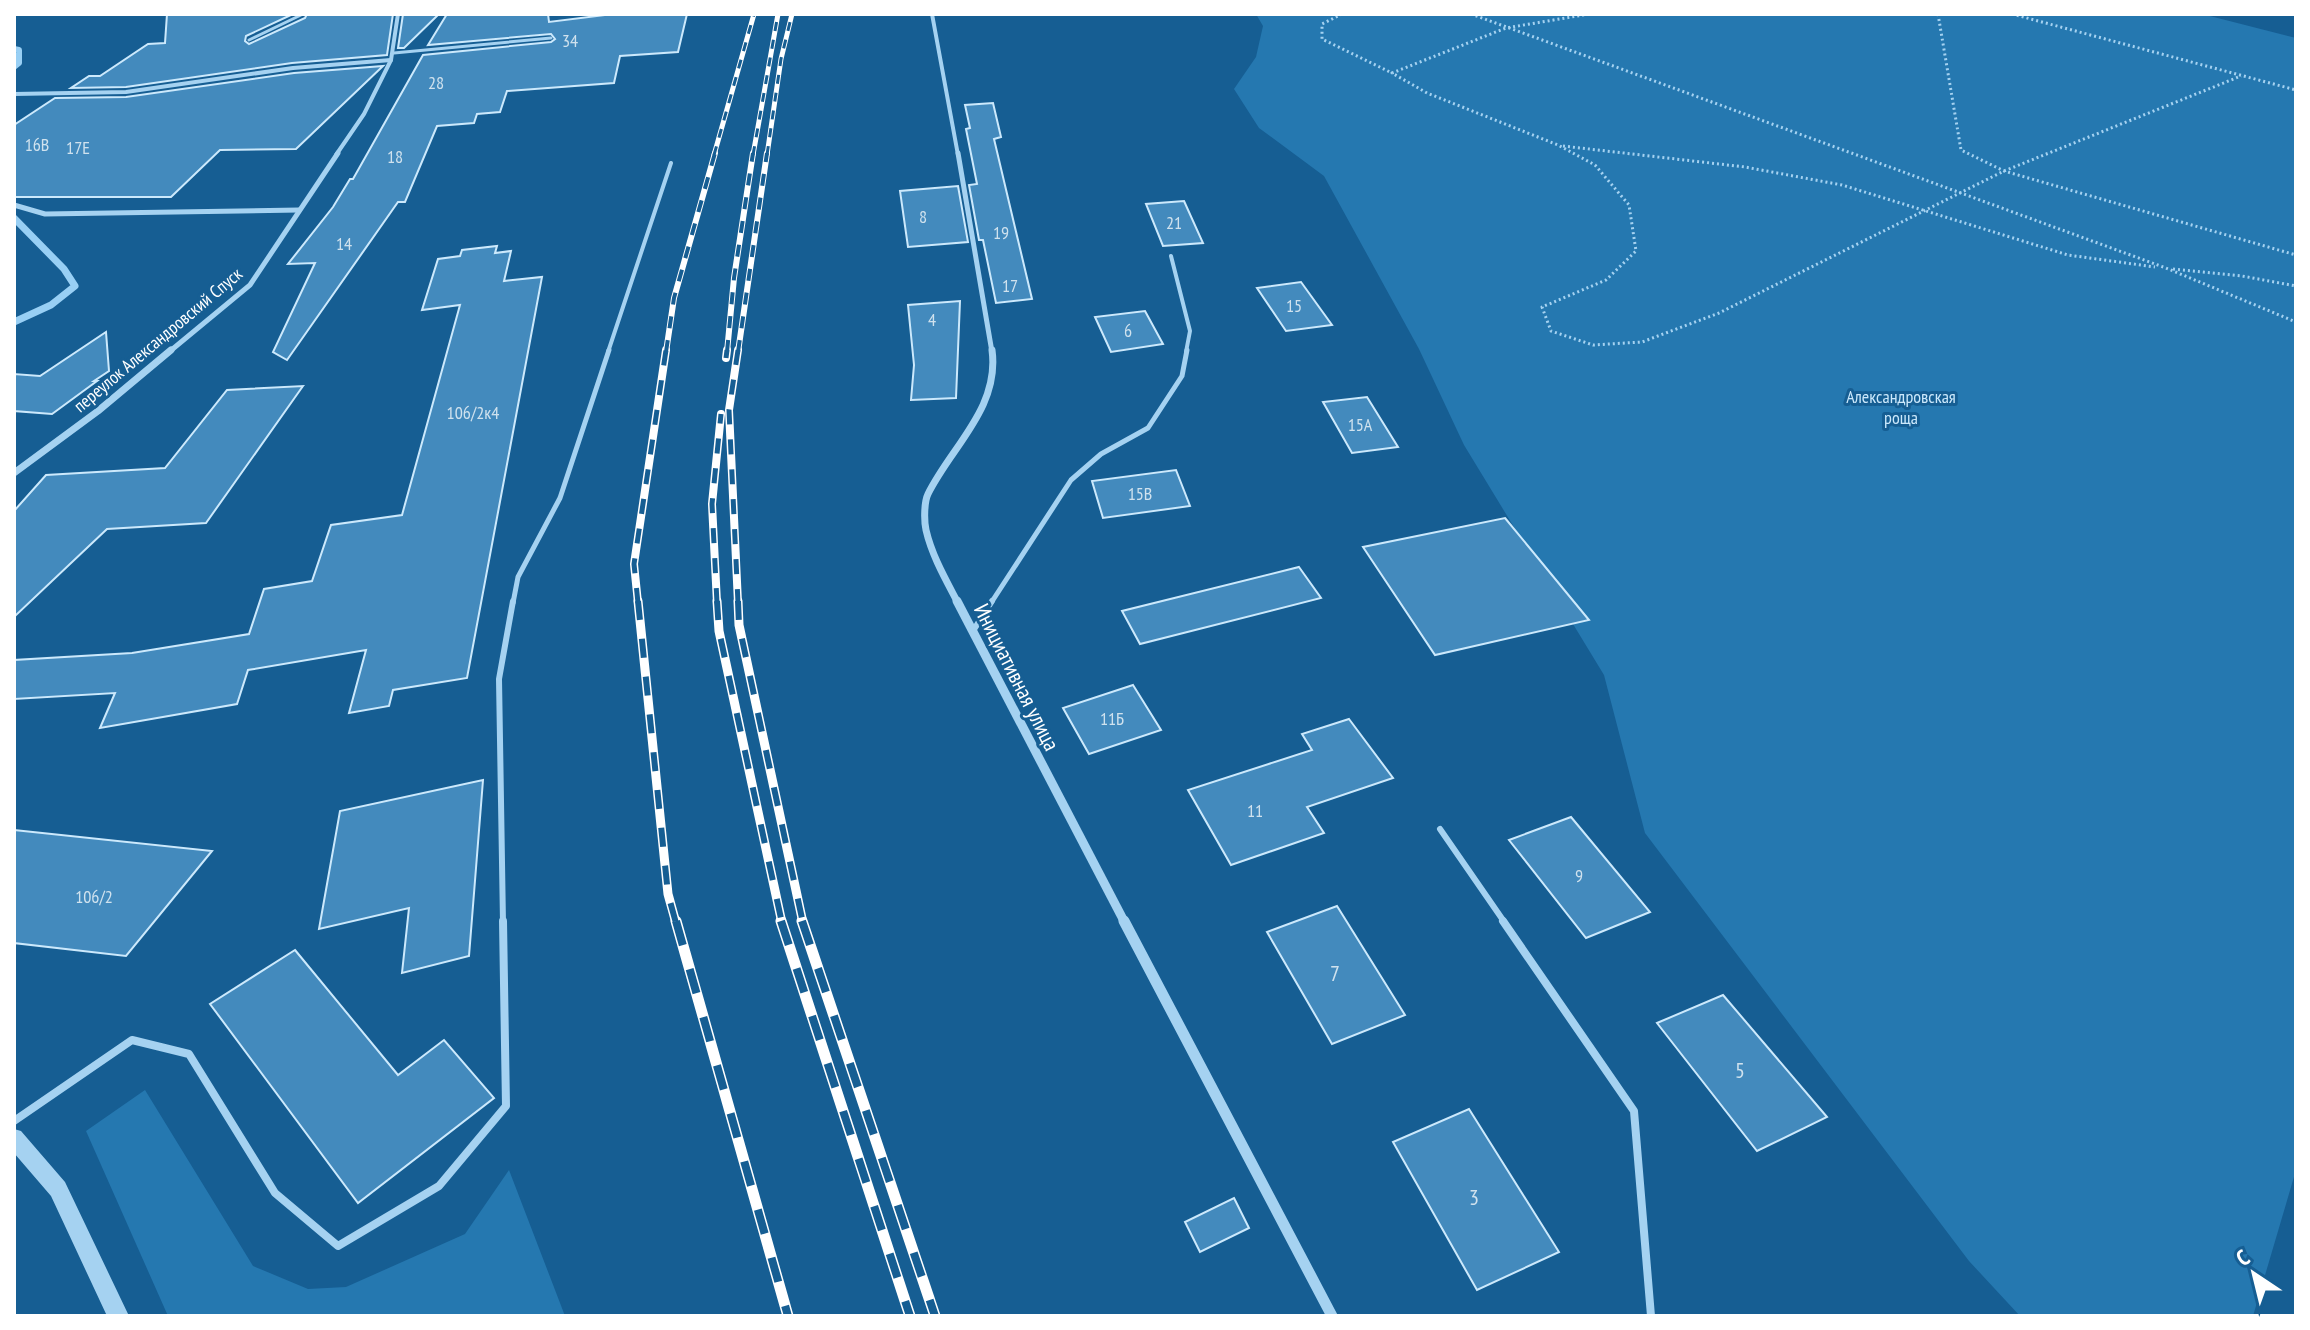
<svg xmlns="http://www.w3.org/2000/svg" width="2310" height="1330" viewBox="0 0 2310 1330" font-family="'PT Sans Narrow',sans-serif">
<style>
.green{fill:#2578b0}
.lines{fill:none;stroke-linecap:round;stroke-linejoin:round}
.stream-far1{stroke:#98cff4;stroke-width:6}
.stream{stroke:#98cff4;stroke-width:7}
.building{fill:#438abd;stroke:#cce9fc;stroke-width:2}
.path{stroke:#a5d2f1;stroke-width:3;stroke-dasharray:2 3;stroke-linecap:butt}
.service-far4{stroke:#a5d2f1;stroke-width:3}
.service-far3{stroke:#a5d2f1;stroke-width:4}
.service-far2{stroke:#a5d2f1;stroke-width:5}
.service-far1{stroke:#a5d2f1;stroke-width:6}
.service{stroke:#a5d2f1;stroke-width:8}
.minor-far4{stroke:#a5d2f1;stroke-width:4}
.minor-far3{stroke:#a5d2f1;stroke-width:5}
.minor-far2{stroke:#a5d2f1;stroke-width:7}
.minor-far1{stroke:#a5d2f1;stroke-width:9}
.minor{stroke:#a5d2f1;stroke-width:11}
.tertiary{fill:#a5d2f1;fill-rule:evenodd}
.rail-far4-casing{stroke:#fff;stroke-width:5}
.rail-far3-casing{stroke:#fff;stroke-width:6}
.rail-far2-casing{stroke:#fff;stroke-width:8}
.rail-far1-casing{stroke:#fff;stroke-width:9}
.rail-casing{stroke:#fff;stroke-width:11}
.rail-far4{stroke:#165e93;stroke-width:3;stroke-dasharray:9;stroke-linecap:butt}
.rail-far3{stroke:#165e93;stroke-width:4;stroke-dasharray:12;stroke-linecap:butt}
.rail-far2{stroke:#165e93;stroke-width:5;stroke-dasharray:15;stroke-linecap:butt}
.rail-far1{stroke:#165e93;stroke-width:6;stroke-dasharray:19;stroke-linecap:butt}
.rail{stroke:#165e93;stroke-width:8;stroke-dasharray:25;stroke-linecap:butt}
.labels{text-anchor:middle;stroke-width:6;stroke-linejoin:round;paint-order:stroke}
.number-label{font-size:18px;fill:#d0e2ee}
.far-street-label{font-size:18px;fill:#fff;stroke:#165e93}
.far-park-label{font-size:18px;fill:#cce9fc;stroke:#165e93}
.street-label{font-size:22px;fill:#fff;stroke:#165e93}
.near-number-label{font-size:22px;fill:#d0e2ee}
</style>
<rect width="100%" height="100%" fill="#165e93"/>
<g class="green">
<polygon points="1256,14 2202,14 2296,38 2296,1170 2253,1316 2020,1316 1969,1261 1645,833 1604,675 1464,445 1419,349 1324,176 1259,128 1234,89 1256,57 1263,26"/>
<polygon points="145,1090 253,1266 308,1289 346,1287 465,1234 509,1170 565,1316 168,1316 86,1131"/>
</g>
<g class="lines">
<polyline class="stream-far1" points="14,49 19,50 19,63 14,67"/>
<polyline class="stream" points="14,218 64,269 75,286 51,305 14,322"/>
</g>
<g class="building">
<polygon points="167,14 293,14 246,36 245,41 249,44 305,18 307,14 393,14 387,55 292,63 126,87 71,88 89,76 100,76 148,44 165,43"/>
<polygon points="403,14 439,14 404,48 398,48"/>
<polygon points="447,14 548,14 549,22 613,14 687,14 678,52 620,56 614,83 507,91 500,112 477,114 474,123 437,126 405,202 398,202 287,360 273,352 315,263 288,264 333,207 350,179 353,179 423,55 551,42 555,39 551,34 428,45"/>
<polygon points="383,66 296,149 220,150 171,197 14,197 14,125 55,98 126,97 294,73"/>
<polygon points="993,103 1001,137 994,139 1032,299 996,303 983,240 979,240 969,185 977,184 966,129 970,128 965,105"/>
<polygon points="958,186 968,242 908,247 900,191"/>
<polygon points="1184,201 1203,243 1163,246 1146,204"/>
<polygon points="497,246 495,253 511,251 504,281 542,277 467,678 393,690 389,706 349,713 366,650 248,670 237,704 100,728 115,693 14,699 14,660 132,653 249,634 264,589 312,581 331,525 402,515 460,305 422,310 438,259 460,256 462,250"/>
<polygon points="1301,282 1332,325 1286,331 1257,288"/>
<polygon points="960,301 956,398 911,400 914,365 908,305"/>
<polygon points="1145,311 1163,344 1111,352 1095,317"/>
<polygon points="106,332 109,371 94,381 97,381 52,414 14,411 14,374 40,376"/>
<polygon points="303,386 206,523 107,529 14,617 14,511 46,475 165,468 227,390"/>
<polygon points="1367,397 1398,447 1352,453 1323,402"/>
<polygon points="1176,470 1190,506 1103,518 1092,481"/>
<polygon points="1505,518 1589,620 1435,655 1363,547"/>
<polygon points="1299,567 1321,598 1140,644 1122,611"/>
<polygon points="1133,685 1161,730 1089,754 1063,708"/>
<polygon points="1349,719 1393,778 1307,807 1324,833 1231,865 1188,790 1312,750 1302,734"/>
<polygon points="483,780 469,956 402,973 409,908 319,929 340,811"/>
<polygon points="1571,817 1650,912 1586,938 1509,840"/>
<polygon points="14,830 212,851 126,956 14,943"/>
<polygon points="1337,906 1405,1015 1332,1044 1267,932"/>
<polygon points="295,950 398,1075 444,1040 494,1098 358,1203 210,1004"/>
<polygon points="1723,995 1827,1117 1757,1151 1657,1023"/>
<polygon points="1469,1109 1559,1252 1477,1290 1393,1142"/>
<polygon points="1234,1198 1249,1228 1200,1252 1185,1222"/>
</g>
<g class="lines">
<g class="path">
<polyline points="1342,14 1322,24 1322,39 1392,73"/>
<polyline points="1471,14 2166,268 2296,322"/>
<polyline points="1589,14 1506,28 1392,73 1427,93 1558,145 1595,165 1629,205 1636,251 1606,280 1542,307 1551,331 1593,345 1642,342 1719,313 2004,171 2241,76"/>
<polyline points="1938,14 1961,150 2004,171 2296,255"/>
<polyline points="2012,14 2296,90"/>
<polyline points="1563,146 1745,167 1842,185 2068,255 2155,267"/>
<polyline points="2173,269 2242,276 2296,286"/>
</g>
<g class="service-far4">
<polyline points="249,40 303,14"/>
<polyline points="394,53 551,38"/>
</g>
<g class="service-far3">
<polyline points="1171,256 1190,331 1186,352"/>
<polyline points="608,352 671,163"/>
</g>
<g class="service-far2">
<polyline points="513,603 518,577 560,498 609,350"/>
<polyline points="991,603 1071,480 1101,454 1148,428 1182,376 1187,350"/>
</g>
<g class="service-far1">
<polyline points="973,631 992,601"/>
<polyline points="1440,829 1505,923"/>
<polyline points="503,923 499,679 513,601"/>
</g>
<g class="service">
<polyline points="1503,921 1634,1111 1651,1316"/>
<polyline points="14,1121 132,1040 189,1054 275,1193 338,1246 439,1186 506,1106 503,921"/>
</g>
<g class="minor-far4">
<polyline points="932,14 958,155"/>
<polyline points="14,94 126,92 293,68 391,60"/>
<polyline points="336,155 364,114 391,60 398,14"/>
</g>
<g class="minor-far3">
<polyline points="958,153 992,352"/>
<polyline points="14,205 45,214 299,210"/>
<polyline points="169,352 250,285 338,153"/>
</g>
<g class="minor-far2">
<polyline points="14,473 98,411 171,350"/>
<path d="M958,603C946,580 932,556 926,530C924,521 924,502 928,494C951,447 1000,408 992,350"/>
</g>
<polyline class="minor-far1" points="957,601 1125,923"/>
<polyline class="minor" points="1124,921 1332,1316"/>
<polygon class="tertiary" points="14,1129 21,1131 65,1182 129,1316 107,1316 51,1196 14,1153"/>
<defs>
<g id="rail-far4">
<polyline points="714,155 754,14"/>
<polyline points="753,155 778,14"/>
<polyline points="767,155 781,59 792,14"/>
</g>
<g id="rail-far3">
<polyline points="666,352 674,298 715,153"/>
<polyline points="727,352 734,278 753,153"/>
<polyline points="738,352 767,153"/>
</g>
<g id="rail-far2">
<polyline points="738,350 729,410 738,603"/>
<polyline points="726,358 727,350"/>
<polyline points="638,603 634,564 666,350"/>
<polyline points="717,603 712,504 721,414"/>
</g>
<g id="rail-far1">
<polyline points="638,601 668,894 676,923"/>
<polyline points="717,601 719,631 782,923"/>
<polyline points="738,601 739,625 803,923"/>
</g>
<g id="rail">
<polyline points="676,921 788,1316"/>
<polyline points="781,921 910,1316"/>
<polyline points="802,921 935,1316"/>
</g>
</defs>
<use href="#rail-far4" class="rail-far4-casing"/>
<use href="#rail-far3" class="rail-far3-casing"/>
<use href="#rail-far2" class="rail-far2-casing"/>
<use href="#rail-far1" class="rail-far1-casing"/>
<use href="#rail" class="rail-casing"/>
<use href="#rail-far4" class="rail-far4"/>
<use href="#rail-far3" class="rail-far3"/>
<use href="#rail-far2" class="rail-far2"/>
<use href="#rail-far1" class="rail-far1"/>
<use href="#rail" class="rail"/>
</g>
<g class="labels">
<g class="number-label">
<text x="570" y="47">34</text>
<text x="436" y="89">28</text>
<text x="37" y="151">16В</text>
<text x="78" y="154">17Е</text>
<text x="395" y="163">18</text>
<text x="923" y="223">8</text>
<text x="1174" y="229">21</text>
<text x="1001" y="239">19</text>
<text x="344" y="250">14</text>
<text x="1010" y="292">17</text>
<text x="1294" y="312">15</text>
<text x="932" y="326">4</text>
<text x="1128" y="337">6</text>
<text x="473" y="419">106/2к4</text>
<text x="1360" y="431">15А</text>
<text x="1140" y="500">15В</text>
<text x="1112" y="725">11Б</text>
<text x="1255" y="817">11</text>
<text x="1579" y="882">9</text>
<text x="94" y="903">106/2</text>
</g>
<g class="far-street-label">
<text transform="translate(158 340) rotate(-40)" y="6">переулок Александровский Спуск</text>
</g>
<g class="far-park-label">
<text x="1901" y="403">Александровская<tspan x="1901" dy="21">роща</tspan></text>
</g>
<g class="street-label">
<text transform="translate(1017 677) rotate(63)" y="8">Инициативная улица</text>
</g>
<g class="near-number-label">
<text x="1335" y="981">7</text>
<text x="1740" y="1078">5</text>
<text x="1474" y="1205">3</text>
</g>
</g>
<rect width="2310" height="1330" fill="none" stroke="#ffffff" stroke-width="32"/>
<g transform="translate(2254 1274) rotate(325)" stroke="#165e93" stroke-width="6" paint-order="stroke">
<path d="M0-6L14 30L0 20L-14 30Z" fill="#ffffff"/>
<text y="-12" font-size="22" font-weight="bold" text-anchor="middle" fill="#ffffff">С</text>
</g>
</svg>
